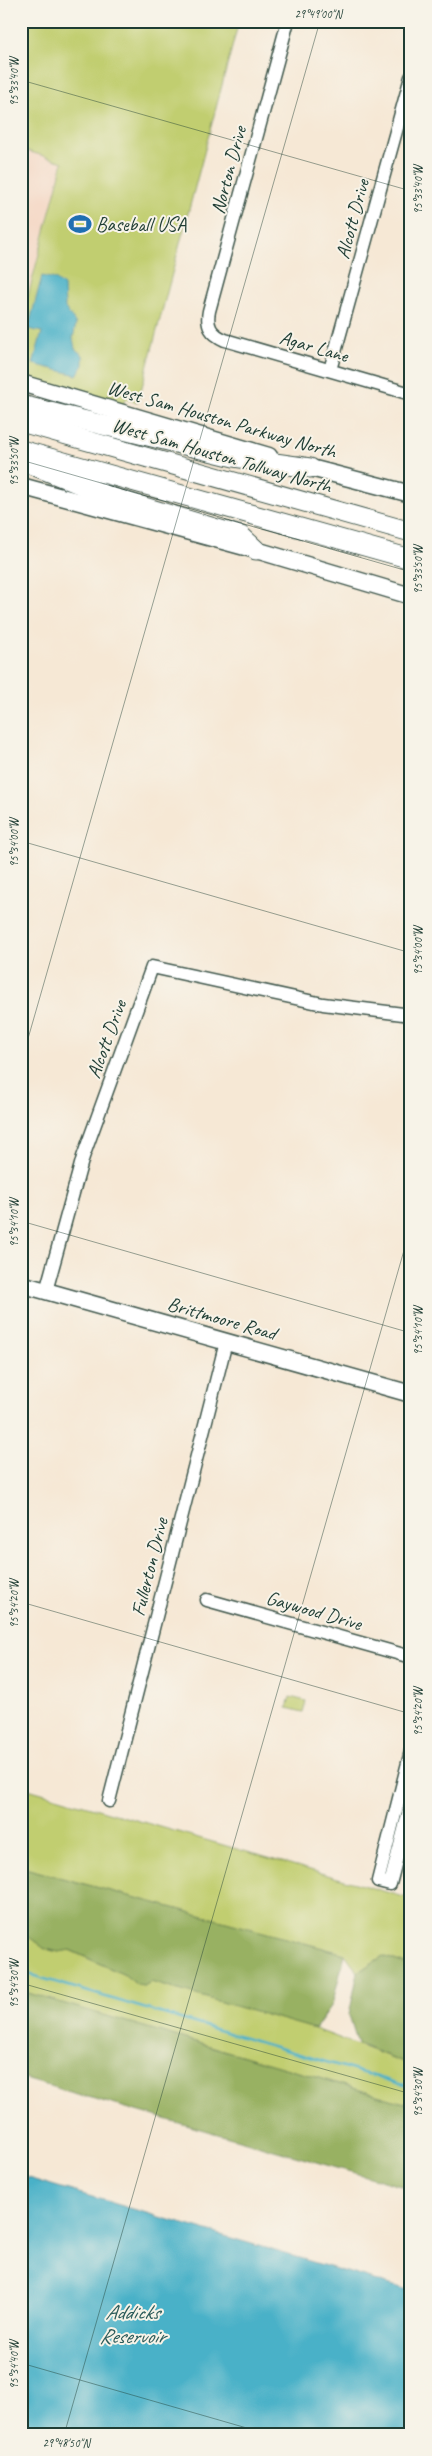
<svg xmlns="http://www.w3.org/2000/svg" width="432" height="2456" viewBox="0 0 432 2456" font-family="Caveat,sans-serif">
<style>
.built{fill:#f4d3c0}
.green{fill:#c1ce70;stroke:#708652}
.forest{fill:#98b162;stroke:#5c774b}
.water{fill:#49b1c8;stroke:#34777e}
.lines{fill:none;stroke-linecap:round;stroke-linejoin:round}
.stream{stroke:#49b1c8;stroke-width:2.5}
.minor-casing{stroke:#3f574c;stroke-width:15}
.major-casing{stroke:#3f574c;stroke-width:19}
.highway-casing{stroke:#3f574c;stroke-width:21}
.minor{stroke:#fff;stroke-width:12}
.major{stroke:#fff;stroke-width:16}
.highway{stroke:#fff;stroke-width:19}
.ticks{fill:none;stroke:#1f3d34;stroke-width:1;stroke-opacity:0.45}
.labels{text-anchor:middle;stroke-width:4;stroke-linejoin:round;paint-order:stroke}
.street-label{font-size:20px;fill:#1f3d34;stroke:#f7f3e8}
.poi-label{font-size:20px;fill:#1f3d34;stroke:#f7f3e8;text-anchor:start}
.water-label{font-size:21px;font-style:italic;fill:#2a5a59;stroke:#f7f3e8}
.neatline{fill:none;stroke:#1f3d34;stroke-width:2}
.ticks-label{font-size:12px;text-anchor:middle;fill:#1f3d34}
</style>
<rect width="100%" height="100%" fill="#f7f3e8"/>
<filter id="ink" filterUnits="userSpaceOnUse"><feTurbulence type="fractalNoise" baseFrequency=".02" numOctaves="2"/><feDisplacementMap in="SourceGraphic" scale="10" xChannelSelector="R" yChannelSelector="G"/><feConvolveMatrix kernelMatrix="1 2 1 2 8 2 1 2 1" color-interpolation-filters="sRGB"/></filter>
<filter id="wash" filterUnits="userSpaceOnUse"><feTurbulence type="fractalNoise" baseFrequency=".0096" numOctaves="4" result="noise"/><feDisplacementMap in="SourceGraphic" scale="20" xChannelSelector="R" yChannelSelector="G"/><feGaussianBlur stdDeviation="1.12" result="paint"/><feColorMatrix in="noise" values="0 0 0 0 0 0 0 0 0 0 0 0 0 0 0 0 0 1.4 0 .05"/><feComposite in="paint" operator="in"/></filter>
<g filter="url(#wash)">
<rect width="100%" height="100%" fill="#f6e8d5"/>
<polygon class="built" points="21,149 63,161 21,323"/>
<g class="green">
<polygon points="21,21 239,21 138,402 125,399 121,413 21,383 21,323 63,162 21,149"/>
<polygon points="290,1697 306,1701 303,1712 287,1708"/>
<polygon points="21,1787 411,1899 411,1966 383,1956 358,1972 345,1954 21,1867"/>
<polygon points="21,1931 45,1949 59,1952 69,1950 125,1975 137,1985 144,1986 151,1982 315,2029 411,2065 411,2105 21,1991"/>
</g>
<g class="forest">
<polygon points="21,1867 345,1954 332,2005 315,2029 151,1982 144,1986 137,1985 125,1975 70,1950 59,1952 45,1949 21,1931"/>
<polygon points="383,1956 411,1966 411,2065 358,2044 349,2015 358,1972"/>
<polygon points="21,1991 411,2105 411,2189 21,2078"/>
</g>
<g class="water">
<polygon points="42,276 55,279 64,286 65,308 76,324 73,338 75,349 83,355 83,365 77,375 33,364 42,332 28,329"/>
<polygon points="21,2176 411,2291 411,2435 21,2435"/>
</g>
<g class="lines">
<polyline class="stream" points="21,1972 411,2087"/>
</g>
</g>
<g filter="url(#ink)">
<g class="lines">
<defs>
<g id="minor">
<path d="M288,21L209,311C206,326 211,334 225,340L411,394"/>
<polyline points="330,370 411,77"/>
<polyline points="46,1291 83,1157 152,967 323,1004 411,1015"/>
<polyline points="207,1600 411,1657"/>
<polyline points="411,1751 378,1881 390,1884 411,1803"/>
<polyline points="109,1801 226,1342"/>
</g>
<g id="major">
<polyline points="21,383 269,456"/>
<polyline points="299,465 411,494"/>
<polyline points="21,486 256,550 411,596"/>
<polyline points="21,1284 411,1394"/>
</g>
<g id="highway">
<polyline points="21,405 234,457 310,468"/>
<polyline points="21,422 411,532"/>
<polyline points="21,450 411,559"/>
<polyline points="25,462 111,497 241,536 256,550"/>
</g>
</defs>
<use href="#minor" class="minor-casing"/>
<use href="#major" class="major-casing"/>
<use href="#highway" class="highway-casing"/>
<use href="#minor" class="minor"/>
<use href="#major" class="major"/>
<use href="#highway" class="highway"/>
</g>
</g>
<path class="ticks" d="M21,80L411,191M21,460L411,572M21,841L411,953M21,1063L320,21M21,1221L411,1333M21,1602L411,1714M21,1983L411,2094M21,2363L271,2435M64,2435L411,1226"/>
<defs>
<symbol id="stadium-bare" viewBox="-9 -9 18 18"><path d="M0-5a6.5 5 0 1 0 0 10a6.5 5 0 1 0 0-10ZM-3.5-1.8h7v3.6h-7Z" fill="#1f6fb2" stroke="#f7f3e8" stroke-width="2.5" paint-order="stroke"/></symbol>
</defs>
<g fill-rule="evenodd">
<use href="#stadium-bare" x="64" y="208" width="32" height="32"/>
</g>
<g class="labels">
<g class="street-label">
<text transform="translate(228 170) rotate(-75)" y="7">Norton Drive</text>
<text transform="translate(352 219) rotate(-75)" y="7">Alcott Drive</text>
<text transform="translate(314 346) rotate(16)" y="7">Agar Lane</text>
<text transform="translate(222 419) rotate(16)" y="7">West Sam Houston Parkway North</text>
<text transform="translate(222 455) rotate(16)" y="7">West Sam Houston Tollway North</text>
<text transform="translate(106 1039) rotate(-70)" y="7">Alcott Drive</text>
<text transform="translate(222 1318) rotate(16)" y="7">Brittmoore Road</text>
<text transform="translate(149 1567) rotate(-76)" y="7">Fullerton Drive</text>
<text transform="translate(314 1610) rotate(16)" y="7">Gaywood Drive</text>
</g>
<g class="poi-label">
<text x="96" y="231">Baseball USA</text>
</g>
<g class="water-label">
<text x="132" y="2319">Addicks<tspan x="132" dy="24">Reservoir</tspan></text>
</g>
</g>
<rect width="432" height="2456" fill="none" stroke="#f7f3e8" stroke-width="55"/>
<rect x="28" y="28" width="376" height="2400" class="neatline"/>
<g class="ticks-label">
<text x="318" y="18">29°49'00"N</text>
<text transform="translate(14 82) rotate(-90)" y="4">95°33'40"W</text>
<text transform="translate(418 190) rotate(-90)" y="4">95°33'40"W</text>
<text transform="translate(14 462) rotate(-90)" y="4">95°33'50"W</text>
<text transform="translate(418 570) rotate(-90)" y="4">95°33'50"W</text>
<text transform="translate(14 843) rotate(-90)" y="4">95°34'00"W</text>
<text transform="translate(418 951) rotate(-90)" y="4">95°34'00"W</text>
<text transform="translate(14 1223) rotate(-90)" y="4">95°34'10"W</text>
<text transform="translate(418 1331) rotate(-90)" y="4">95°34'10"W</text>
<text transform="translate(14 1604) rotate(-90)" y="4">95°34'20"W</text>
<text transform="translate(418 1712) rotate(-90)" y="4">95°34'20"W</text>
<text transform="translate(14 1984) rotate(-90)" y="4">95°34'30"W</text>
<text transform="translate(418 2093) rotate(-90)" y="4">95°34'30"W</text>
<text transform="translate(14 2365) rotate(-90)" y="4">95°34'40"W</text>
<text x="66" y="2447">29°48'50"N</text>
</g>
</svg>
